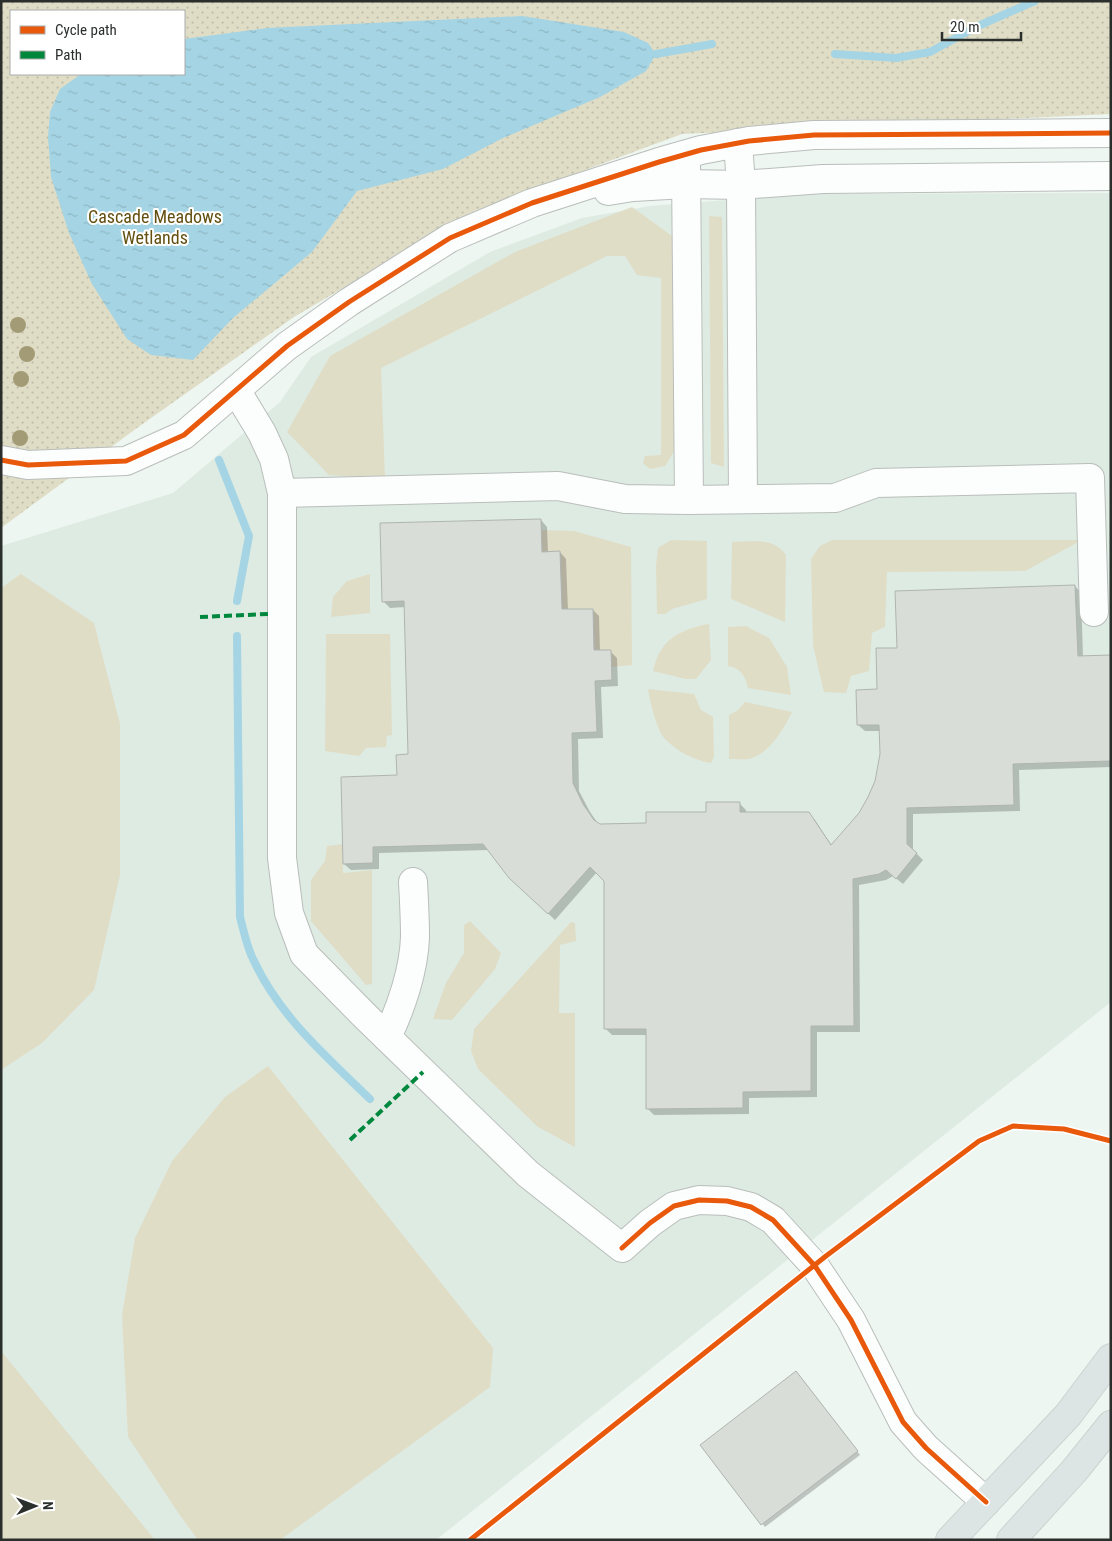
<svg xmlns="http://www.w3.org/2000/svg" width="1112" height="1541" viewBox="0 0 1112 1541" font-family="'Roboto Condensed',sans-serif">
<style>
.built{fill:#deebe2}
.grass{fill:#e0ddc7}
.park{fill:url(#park-dots);fill-rule:evenodd}
.water{fill:url(#water-ripples)}
.shadow{fill:#0003}
.lines{fill:none;stroke-linecap:round;stroke-linejoin:round}
.stream{stroke:#a5d5e4;stroke-width:8}
.building{fill:#d9ddd8;stroke:#afb4b0}
.minor-casing{stroke:#b9bebb;stroke-width:30}
.major-casing{stroke:#ced2d0;stroke-width:30}
.minor{stroke:#fcfefd;stroke-width:28}
.major{stroke:#dce5e4;stroke-width:28}
.quiet{stroke:#00873e;stroke-width:4;stroke-dasharray:8 4;stroke-linecap:butt}
.cycleway-casing{stroke:#fff;stroke-width:8}
.cycleway{stroke:#e8590c;stroke-width:5}
.tree{fill:#a29b75}
.labels{text-anchor:middle;stroke-width:4;stroke-linejoin:round;paint-order:stroke}
.park-label{font-size:18px;fill:#635010;stroke:#fff}
</style>
<defs>
<pattern id="park-dots" width="8" height="8" patternUnits="userSpaceOnUse" patternTransform="scale(1.25)"><rect width="8" height="8" fill="#e0ddc7"/><path d="M2 2h.1M6 6h.1" fill="none" stroke="#c0beab" stroke-width="1.8" stroke-linecap="round"/></pattern>
<pattern id="water-ripples" width="26" height="14" patternUnits="userSpaceOnUse" patternTransform="scale(1.25)"><rect width="26" height="14" fill="#a5d5e4"/><path d="M2 4q2-2 4 0t4 0M15 11q2-2 4 0t4 0" fill="none" stroke="#8eb7c4"/></pattern>
</defs>
<rect width="100%" height="100%" fill="#eef6f1"/>
<polygon class="built" points="1111,193 1111,1002 436,1540 1,1540 1,546 173,493 280,402 311,357 490,252 582,218 650,206 803,194"/>
<g class="grass">
<polygon points="632,207 672,236 675,450 665,466 650,469 643,463 645,456 661,455 661,278 637,275 625,256 607,256 381,368 385,479 329,475 287,432 330,356 515,252"/>
<polygon points="709,216 722,217 724,467 711,463"/>
<polygon points="541,530 574,531 631,547 632,665 612,667 611,650 594,650 593,609 562,609 560,551 542,552"/>
<polygon points="671,540 707,541 707,599 672,609 665,614 657,614 656,566 658,548"/>
<polygon points="832,540 1082,540 1025,571 887,572 885,627 872,633 869,671 851,676 846,693 824,692 813,646 811,559 820,546"/>
<path d="M732,542C751,542 773,536 786,555L785,622L731,599Z"/>
<polygon points="21,574 94,623 120,724 120,875 94,990 42,1043 1,1070 1,588"/>
<polygon points="370,574 370,613 331,617 333,597 347,581"/>
<path d="M709,624L711,660L696,679H686L653,671C655,664 657,655 662,649C672,633 692,627 709,624Z"/>
<path d="M746,626L769,638L787,667L791,695L748,688C745,676 741,668 728,666V627Z"/>
<polygon points="326,634 390,634 392,735 387,736 386,747 366,748 359,756 325,751"/>
<path d="M648,689L694,694L701,710L713,717L714,757L711,763C694,760 678,752 666,740C657,732 650,701 648,689Z"/>
<path d="M745,702L792,712C784,729 769,754 749,759C743,760 735,759 729,759V715L738,710Z"/>
<polygon points="343,844 343,873 372,870 372,984 366,985 311,921 311,880 325,861 327,846"/>
<polygon points="470,921 501,953 495,969 452,1020 433,1019 446,983 464,953 464,925"/>
<polygon points="571,922 575,923 576,941 560,945 559,1013 575,1013 575,1147 538,1127 478,1069 471,1051 474,1029"/>
<polygon points="268,1066 493,1348 490,1387 280,1540 198,1540 179,1514 128,1437 122,1315 135,1238 172,1161 225,1097"/>
<polygon points="1,1351 155,1540 1,1540"/>
</g>
<path class="park" d="M150,1H1111V114L682,134L472,212L294,317L137,428L1,528V2ZM11,11H184V74H11Z"/>
<polygon class="water" points="522,16 624,32 648,43 656,54 646,71 600,97 503,138 443,169 357,191 312,252 233,318 193,360 151,355 127,339 92,284 69,233 51,177 48,137 50,112 60,89 81,74 184,74 184,39 267,28"/>
<g class="shadow">
<polygon points="541,520 547,527 548,553 560,552 566,559 568,611 593,610 599,616 600,651 610,651 617,658 618,686 601,687 603,738 578,739 579,791 590,812 599,825 648,824 708,813 739,803 746,810 746,813 808,813 815,820 832,846 860,813 876,781 881,754 880,731 865,731 858,725 878,691 899,649 1075,586 1081,593 1083,657 1111,656 1111,767 1019,770 1020,811 913,814 913,850 923,860 903,884 893,876 886,880 859,885 860,1032 817,1032 817,1097 749,1098 749,1114 654,1115 647,1108 647,1035 612,1035 606,1029 605,881 597,872 555,920 517,884 489,850 379,853 379,869 351,870 344,864 409,755 405,607 390,608 383,601"/>
<polygon points="799,1375 860,1455 765,1527 702,1445"/>
</g>
<g class="lines">
<g class="stream">
<polyline points="656,54 712,44"/>
<polyline points="835,54 896,58 930,52 978,26 1035,1"/>
<polyline points="219,460 249,536 237,601"/>
<path d="M237,636L240,917C244,932 247,948 254,961C280,1017 327,1057 370,1099"/>
</g>
</g>
<g class="building">
<polygon points="541,519 542,552 560,551 562,609 593,609 594,650 611,650 612,680 595,681 597,732 572,733 573,783 583,804 594,820 600,824 646,823 646,812 706,812 706,802 740,802 740,812 809,812 831,845 859,813 868,797 875,781 880,754 879,725 857,725 856,690 877,689 876,648 897,648 895,591 1075,585 1078,656 1111,655 1111,761 1013,764 1014,805 907,808 907,844 917,853 896,879 886,870 879,874 853,879 854,1026 811,1026 811,1091 743,1092 743,1108 646,1109 646,1029 604,1029 604,881 590,867 548,914 509,878 483,844 373,847 373,863 343,864 341,777 397,775 396,755 408,754 404,601 382,602 380,523"/>
<polygon points="796,1371 858,1451 761,1525 700,1445"/>
</g>
<g class="lines">
<defs>
<g id="minor">
<polyline points="738,143 741,185 743,498"/>
<polyline points="686,166 689,500"/>
<polyline points="608,191 633,187 685,184 741,185 823,179 1111,176"/>
<polyline points="236,390 262,433 274,459 282,493 282,858 289,913 304,954 365,1016 528,1174 622,1248 650,1223 674,1206 699,1200 727,1201 751,1207 773,1220 815,1266 851,1320 903,1422 926,1448 986,1502"/>
<polyline points="1,460 28,465 126,461 184,435 287,346 349,302 450,238 532,203 659,162 701,150 749,141 814,135 1111,133"/>
<polyline points="282,493 558,486 625,499 689,500 835,498 876,483 1090,478 1094,612"/>
<path d="M387,1037C401,1008 414,970 415,937C415,919 414,900 413,882"/>
</g>
<g id="major">
<polyline points="950,1540 1068,1415 1111,1358"/>
<polyline points="1011,1540 1074,1471 1111,1425"/>
</g>
</defs>
<use href="#minor" class="minor-casing"/>
<use href="#major" class="major-casing"/>
<use href="#minor" class="minor"/>
<use href="#major" class="major"/>
<g class="quiet">
<polyline points="200,617 268,614"/>
<polyline points="350,1140 423,1072"/>
</g>
<defs>
<g id="cycleway">
<polyline points="1,460 28,465 126,461 184,435 287,346 349,302 450,238 532,203 659,162 701,150 749,141 814,135 1111,133"/>
<polyline points="622,1248 650,1223 674,1206 699,1200 727,1201 751,1207 773,1220 815,1266 851,1320 903,1422 926,1448 986,1502"/>
<polyline points="470,1540 826,1256 979,1141 1013,1126 1064,1129 1111,1141"/>
</g>
</defs>
<use href="#cycleway" class="cycleway-casing"/>
<use href="#cycleway" class="cycleway"/>
</g>
<g class="tree">
<circle cx="18" cy="325" r="8"/>
<circle cx="27" cy="354" r="8"/>
<circle cx="21" cy="379" r="8"/>
<circle cx="20" cy="438" r="8"/>
</g>
<g class="labels">
<g class="park-label">
<text x="155" y="223">Cascade Meadows<tspan x="155" dy="21">Wetlands</tspan></text>
</g>
</g>
<rect width="1112" height="1541" fill="none" stroke="#2a2f2c" stroke-width="5"/>
<rect x="10" y="10" width="175" height="65" fill="#ffffff" stroke="#aaacab"/>
<rect x="20" y="26" width="25" height="8" fill="#e8590c" stroke="#aaacab"/>
<text x="55" y="35" font-size="15" fill="#2a2f2c">Cycle path</text>
<rect x="20" y="51" width="25" height="8" fill="#00873e" stroke="#aaacab"/>
<text x="55" y="60" font-size="15" fill="#2a2f2c">Path</text>
<g transform="translate(35 1506) rotate(89)" stroke="#ffffff" stroke-width="4" paint-order="stroke">
<path d="M0-4L9 19L0 12L-9 19Z" fill="#2a2f2c"/>
<text y="-8" font-size="14" font-weight="bold" text-anchor="middle" fill="#2a2f2c">N</text>
</g>
<path d="M942 32v8h79v-8" fill="none" stroke="#2a2f2c" stroke-width="2.5"/>
<text x="950" y="32" font-size="15" fill="#2a2f2c" stroke="#ffffff" stroke-width="4" paint-order="stroke">20 m</text>
</svg>
